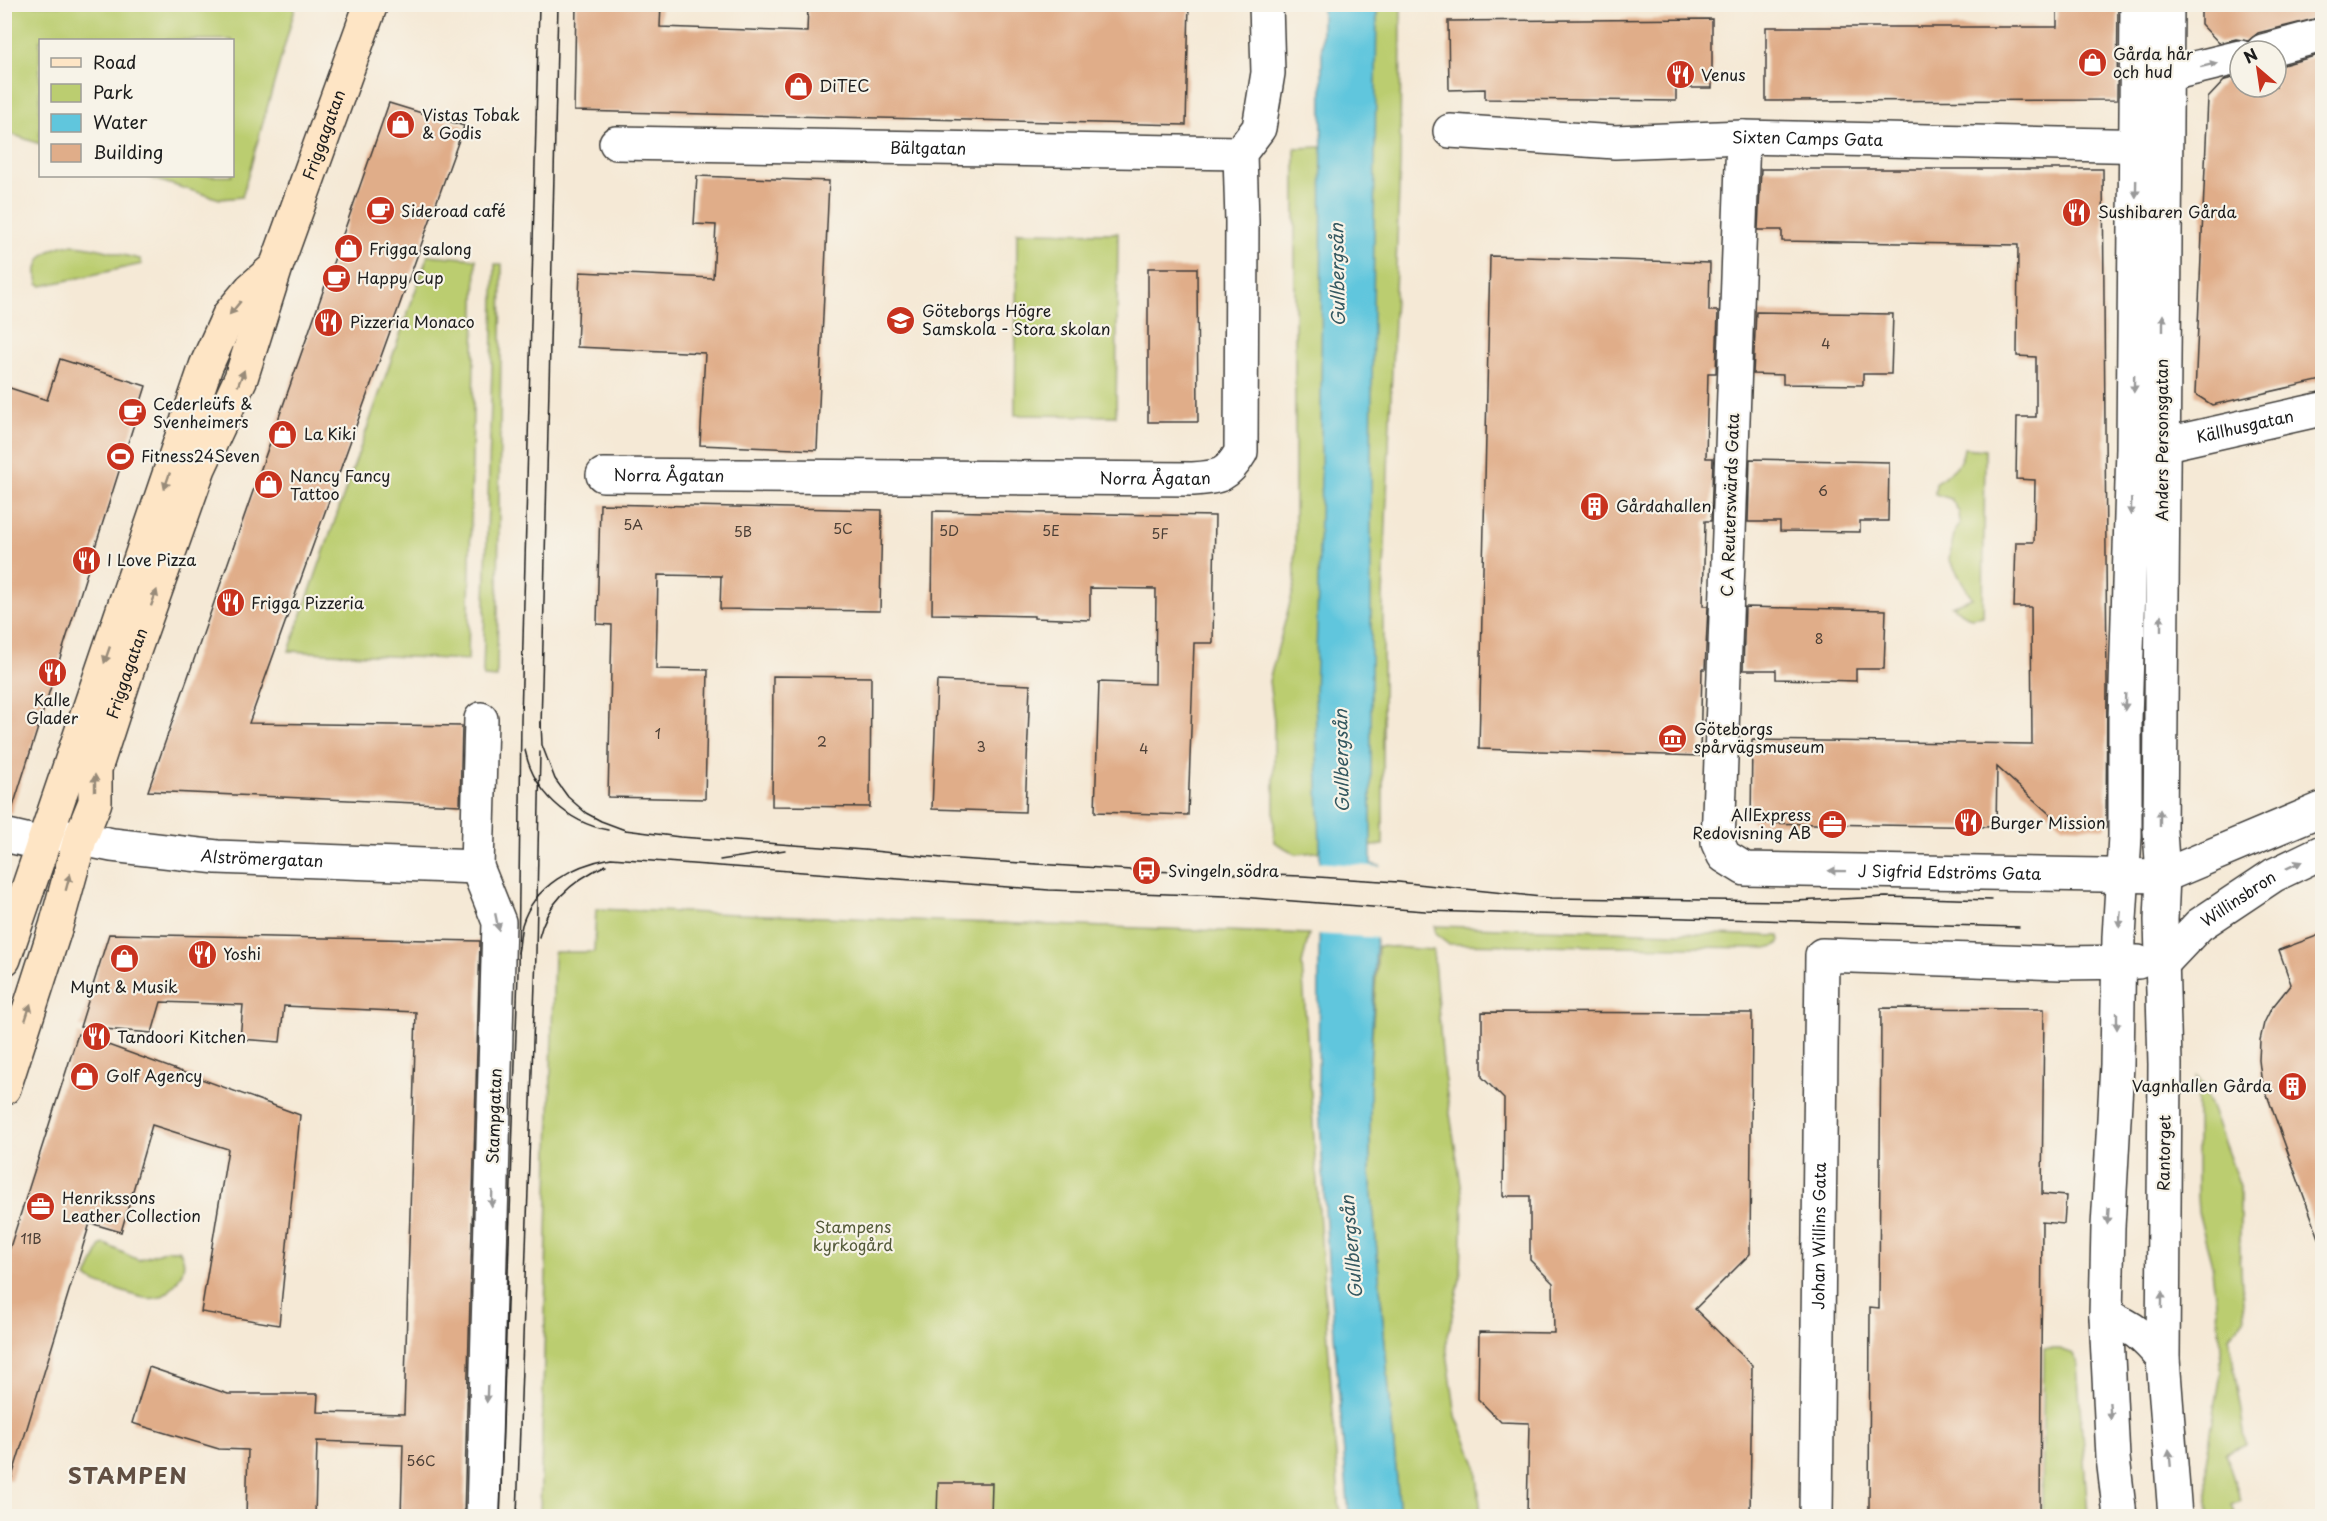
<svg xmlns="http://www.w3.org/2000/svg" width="2327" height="1521" viewBox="0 0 2327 1521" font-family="'Playpen Sans',sans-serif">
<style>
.green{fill:#bbcd70;stroke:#6c7446;stroke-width:1.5}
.water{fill:#60c6dd;stroke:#3e717c;stroke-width:1.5}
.pier{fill:#f5e9d6}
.building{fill:#e0ad89}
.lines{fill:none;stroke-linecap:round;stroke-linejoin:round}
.street-casing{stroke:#3d3b38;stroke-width:36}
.secondary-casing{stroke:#3d3b38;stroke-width:36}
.street{stroke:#fff;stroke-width:33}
.secondary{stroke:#fee5c5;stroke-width:33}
.tram{stroke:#1c1c1c;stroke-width:1.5}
.oneway{fill:#999}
.oneway2{fill:#988b79}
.labels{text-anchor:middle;stroke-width:4.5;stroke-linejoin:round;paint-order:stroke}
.number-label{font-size:14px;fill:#4d4037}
.poi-label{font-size:16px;fill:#1c1c1c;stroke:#f7f3e8;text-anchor:start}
.street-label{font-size:16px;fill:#1c1c1c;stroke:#f7f3e8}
.park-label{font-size:16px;fill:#545a39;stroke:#f7f3e8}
.water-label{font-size:18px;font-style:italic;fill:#345860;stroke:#f7f3e8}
.district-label{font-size:22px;font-weight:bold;letter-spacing:1.5px;fill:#614f42;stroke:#f7f3e8}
</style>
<rect width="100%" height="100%" fill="#f7f3e8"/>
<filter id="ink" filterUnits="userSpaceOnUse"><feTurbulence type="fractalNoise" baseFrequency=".0167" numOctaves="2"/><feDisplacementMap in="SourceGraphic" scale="12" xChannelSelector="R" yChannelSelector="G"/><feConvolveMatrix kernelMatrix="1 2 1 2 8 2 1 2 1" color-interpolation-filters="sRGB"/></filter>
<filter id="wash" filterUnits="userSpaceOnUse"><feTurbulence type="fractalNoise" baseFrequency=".008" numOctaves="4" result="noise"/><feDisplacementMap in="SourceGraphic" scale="24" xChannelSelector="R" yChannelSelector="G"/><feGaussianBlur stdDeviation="1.35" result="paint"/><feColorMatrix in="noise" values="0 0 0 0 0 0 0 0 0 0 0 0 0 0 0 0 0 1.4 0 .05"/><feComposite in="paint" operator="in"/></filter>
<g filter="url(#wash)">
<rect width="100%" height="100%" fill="#f5e9d6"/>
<g class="green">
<polygon points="5,5 296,5 242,197 220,199 143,176 232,176 232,40 40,40 40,144 5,132"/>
<polygon points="1377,5 1401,5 1400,164 1383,598 1383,845 1296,854 1274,842 1274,720 1269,681 1295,584 1295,148 1374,145"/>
<polygon points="1017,232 1118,233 1116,416 1015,415"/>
<path d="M65,245C91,244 115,254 140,259L142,264L42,286L38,284C33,261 43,251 65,245Z"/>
<polygon points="428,255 476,259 468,660 289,651"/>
<polygon points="495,264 502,264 497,678 484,677 483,673"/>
<path d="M1964,448L1985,450L1983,616L1971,618L1951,606L1972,598L1949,559L1955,530L1960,523L1959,512L1951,499L1935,494L1936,482C1950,473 1962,466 1964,448Z"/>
<polygon points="596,909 1309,934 1302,964 1340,1516 540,1516 554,952 594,952"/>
<polygon points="1435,926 1779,936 1780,941 1777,945 1767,948 1448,944 1435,934"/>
<polygon points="1378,946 1433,950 1444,1075 1463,1198 1461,1274 1446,1345 1456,1416 1476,1464 1481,1516 1400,1516 1370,1172 1370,1066"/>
<polygon points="2197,1077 2203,1085 2240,1186 2240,1254 2244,1319 2229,1336 2246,1444 2225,1453 2241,1501 2231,1505 2235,1516 2209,1516 2206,1462 2221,1373 2221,1347 2211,1261 2198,1212 2197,1196"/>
<path d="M105,1244L138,1260L167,1250H179C185,1258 185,1267 180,1276C163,1308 146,1299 118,1290C108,1287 95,1284 87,1278L101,1245Z"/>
<polygon points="2044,1349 2060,1349 2074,1354 2077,1364 2088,1516 2042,1516"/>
</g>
<polygon class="water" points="1322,5 1377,5 1371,465 1371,864 1380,866 1370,1066 1370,1172 1400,1516 1349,1516 1328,1260 1318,1087 1320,846 1315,695 1321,476"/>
<polygon class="pier" points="1317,862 1383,867 1380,938 1316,934"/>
<g id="blocks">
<g class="building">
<polygon points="576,4 661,4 660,27 807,32 808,4 1189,4 1186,125 574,111"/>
<polygon points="2057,4 2118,4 2117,100 1766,101 1766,27 2057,27"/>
<polygon points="2201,4 2322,4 2322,17 2258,33 2248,41 2236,39 2219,43 2201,24"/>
<polygon points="1712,19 1712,88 1676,88 1676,101 1485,99 1485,89 1449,90 1448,21"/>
<polygon points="2322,54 2322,380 2212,405 2195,394 2208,98 2225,80 2240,76 2240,87 2276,87 2276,67"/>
<polygon points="389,103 464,126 249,723 462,726 460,805 148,791"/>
<polygon points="1761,169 2103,169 2107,682 2106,828 2063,826 1997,767 1996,827 1751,823 1752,740 2032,744 2031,607 2014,607 2016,542 2034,542 2035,480 2016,479 2017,417 2036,417 2036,357 2017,356 2018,245 1782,241 1782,230 1758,230"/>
<polygon points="697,176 829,181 817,450 700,445 705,353 577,347 580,272 713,278 716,225 694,224"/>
<polygon points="1490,256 1710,263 1709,311 1718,311 1716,373 1708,373 1706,458 1713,458 1711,521 1705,521 1703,606 1708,606 1705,669 1702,669 1700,756 1479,749"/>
<polygon points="1148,268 1197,268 1198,422 1148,422"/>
<polygon points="1756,312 1893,314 1891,374 1863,374 1863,385 1783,384 1783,375 1753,374"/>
<polygon points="60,359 146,386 11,813 4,812 4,386 47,400"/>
<polygon points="1750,459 1889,462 1888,521 1860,521 1860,532 1780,531 1780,522 1748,522"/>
<polygon points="600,504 882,510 880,611 720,609 721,576 658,575 656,669 708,670 705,799 608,797 612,625 597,624"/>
<polygon points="933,511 1215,516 1213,643 1194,643 1188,815 1095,812 1099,682 1155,684 1156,589 1090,588 1090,620 1034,618 1034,616 932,614"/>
<polygon points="1745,607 1886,610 1884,669 1856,669 1856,681 1776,679 1776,670 1743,670"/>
<polygon points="773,676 871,677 870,807 772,806"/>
<polygon points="937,681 1030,685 1025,812 932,809"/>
<polygon points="109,934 480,941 464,1516 401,1516 403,1444 317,1441 315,1516 246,1516 248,1450 219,1449 132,1423 149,1367 228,1394 318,1394 317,1412 404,1414 416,1012 284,1006 280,1042 240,1039 243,1005 161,1002 152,1033 80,1027"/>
<polygon points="2322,934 2322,1238 2319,1238 2267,1095 2261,1077 2259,1060 2260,1040 2264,1023 2271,1009 2291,984 2279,950"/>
<polygon points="1881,1008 2044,1009 2042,1194 2066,1196 2064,1224 2042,1222 2040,1516 1876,1516 1876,1513 1869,1513 1870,1307 1879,1308"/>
<polygon points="1482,1012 1752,1013 1750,1254 1695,1309 1752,1365 1750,1516 1527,1516 1529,1423 1501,1422 1478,1399 1479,1332 1554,1333 1553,1283 1530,1260 1530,1196 1503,1196 1504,1099 1482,1077"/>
<polygon points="78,1034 300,1115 279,1325 201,1312 228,1149 152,1125 121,1232 90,1223 11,1480 4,1479 4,1266"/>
<polygon points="938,1483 992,1483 991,1516 937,1516"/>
</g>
</g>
</g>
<g filter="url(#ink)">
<use href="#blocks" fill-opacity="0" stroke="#3d3b38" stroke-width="1.5"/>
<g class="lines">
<defs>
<g id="street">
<polyline points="2167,4 2160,831 2163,876 2161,920 2165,1064 2163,1359 2175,1516"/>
<polyline points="2263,51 2322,35"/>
<polyline points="2144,77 2166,75 2240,57"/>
<path id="s1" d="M1450,131L1615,142L1743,137L2157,146"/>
<path id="s2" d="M1743,137L1718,843L1724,856L1745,869L2163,876L2322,809"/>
<path id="s3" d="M616,143L1240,153"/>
<path id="s4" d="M2141,447L2162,445L2322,409"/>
<path id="s5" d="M603,475L1193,479C1220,477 1227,476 1241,452L1242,222L1240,153L1259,128L1268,73L1266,4"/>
<polyline points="481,719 477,867 499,922 483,1516"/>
<path id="s6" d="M52,833L112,845L217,857L477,867"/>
<polyline points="4,835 43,844"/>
<path id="s7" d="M2164,962L2199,925L2274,875L2322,852"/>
<path d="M2106,1316C2133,1327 2144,1336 2163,1359"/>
<path id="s8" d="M1816,1516L1822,955L2060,963L2138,962"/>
<polyline points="2120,1516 2113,1458 2106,1316 2108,1227 2117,1065 2119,937 2125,836 2125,720 2133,448 2137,4"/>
</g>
<g id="secondary">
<polyline points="4,959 206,366 229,315 251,289 275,268"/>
<path id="s9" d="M4,1088L56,926L80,839L95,802V769L127,671L199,468L241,378L276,267L371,4"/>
</g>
</defs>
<use href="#street" class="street-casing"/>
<use href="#secondary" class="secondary-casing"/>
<use href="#street" class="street"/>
<use href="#secondary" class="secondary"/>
<g class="tram">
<polyline points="541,722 542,745 555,779 568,797 586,813 601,821 625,830 680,837 864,850 942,858 1147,871 1302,876 1398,882 1551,898 1794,901 1886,897 1991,900"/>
<polyline points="541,728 558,4"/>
<path d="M525,750C533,791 568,823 608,830"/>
<polyline points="720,860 785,850"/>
<path d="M539,937C547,902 575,879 606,865"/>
<path d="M518,953C520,944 520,934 522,925C534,885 574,865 611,858L1049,890L1226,896L1425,911L2019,927"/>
<polyline points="500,1516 518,972 521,720 539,4"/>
<polyline points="517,1516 536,953 540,752"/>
</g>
</g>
<defs><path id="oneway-solid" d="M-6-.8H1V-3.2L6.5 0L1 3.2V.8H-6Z" transform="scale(1.5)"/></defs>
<g class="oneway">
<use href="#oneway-solid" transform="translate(2209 65) rotate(-14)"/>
<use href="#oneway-solid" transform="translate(2136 189) rotate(91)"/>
<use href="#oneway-solid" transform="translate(2163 323) rotate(-90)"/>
<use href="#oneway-solid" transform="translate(2134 384) rotate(91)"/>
<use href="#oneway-solid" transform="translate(2131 507) rotate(92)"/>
<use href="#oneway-solid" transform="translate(2161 623) rotate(-90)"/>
<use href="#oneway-solid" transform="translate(2125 702) rotate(92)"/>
<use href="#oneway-solid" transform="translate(2160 818) rotate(-90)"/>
<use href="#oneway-solid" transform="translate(2294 865) rotate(-25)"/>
<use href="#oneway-solid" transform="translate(1837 871) rotate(-179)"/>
<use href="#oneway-solid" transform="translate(2120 919) rotate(95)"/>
<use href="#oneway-solid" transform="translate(497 922) rotate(78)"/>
<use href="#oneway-solid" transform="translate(2117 1021) rotate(90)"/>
<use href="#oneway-solid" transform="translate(492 1199) rotate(92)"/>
<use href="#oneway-solid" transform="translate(2108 1216) rotate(94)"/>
<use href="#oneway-solid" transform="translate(2162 1300) rotate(-89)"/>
<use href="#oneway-solid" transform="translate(487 1394) rotate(92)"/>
<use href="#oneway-solid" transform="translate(2110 1411) rotate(86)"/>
<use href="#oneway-solid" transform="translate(2170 1458) rotate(-95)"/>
</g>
<g class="oneway2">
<use href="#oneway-solid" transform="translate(235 308) rotate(130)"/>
<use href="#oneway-solid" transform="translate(241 378) rotate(-68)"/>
<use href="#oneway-solid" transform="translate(167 481) rotate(109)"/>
<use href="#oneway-solid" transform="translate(154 598) rotate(-70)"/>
<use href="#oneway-solid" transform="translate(107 655) rotate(109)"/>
<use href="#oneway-solid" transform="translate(95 783) rotate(-90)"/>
<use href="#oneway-solid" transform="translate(68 882) rotate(-75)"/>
<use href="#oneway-solid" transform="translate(28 1012) rotate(-72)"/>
</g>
</g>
<defs>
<symbol id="shop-disc" viewBox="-11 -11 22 22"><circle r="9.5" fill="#c8321e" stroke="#f7f3e8"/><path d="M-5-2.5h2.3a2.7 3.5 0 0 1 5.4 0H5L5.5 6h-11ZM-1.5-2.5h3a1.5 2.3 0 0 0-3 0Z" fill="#fff"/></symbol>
<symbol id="restaurant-disc" viewBox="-11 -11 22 22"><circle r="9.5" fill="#c8321e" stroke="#f7f3e8"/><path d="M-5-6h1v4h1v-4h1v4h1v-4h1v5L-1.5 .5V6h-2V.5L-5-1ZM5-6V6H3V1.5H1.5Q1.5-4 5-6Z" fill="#fff"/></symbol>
<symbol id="cafe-disc" viewBox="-11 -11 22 22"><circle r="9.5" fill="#c8321e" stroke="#f7f3e8"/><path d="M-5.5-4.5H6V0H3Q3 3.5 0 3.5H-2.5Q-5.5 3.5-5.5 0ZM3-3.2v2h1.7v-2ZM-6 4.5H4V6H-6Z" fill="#fff"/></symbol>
<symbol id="school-disc" viewBox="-11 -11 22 22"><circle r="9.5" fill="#c8321e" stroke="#f7f3e8"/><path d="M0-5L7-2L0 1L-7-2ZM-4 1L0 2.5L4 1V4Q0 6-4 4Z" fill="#fff"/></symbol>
<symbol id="stadium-disc" viewBox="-11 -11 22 22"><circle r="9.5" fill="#c8321e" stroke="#f7f3e8"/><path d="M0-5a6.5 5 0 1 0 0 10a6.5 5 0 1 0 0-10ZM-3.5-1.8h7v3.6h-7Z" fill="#fff"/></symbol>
<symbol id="building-disc" viewBox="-11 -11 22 22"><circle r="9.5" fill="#c8321e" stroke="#f7f3e8"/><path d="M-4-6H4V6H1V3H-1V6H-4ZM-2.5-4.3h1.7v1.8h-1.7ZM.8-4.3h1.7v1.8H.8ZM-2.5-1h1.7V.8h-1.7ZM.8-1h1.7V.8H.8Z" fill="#fff"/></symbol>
<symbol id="museum-disc" viewBox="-11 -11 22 22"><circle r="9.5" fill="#c8321e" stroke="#f7f3e8"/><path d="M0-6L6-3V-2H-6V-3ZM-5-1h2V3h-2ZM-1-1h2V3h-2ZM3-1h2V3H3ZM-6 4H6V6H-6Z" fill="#fff"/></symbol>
<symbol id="office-disc" viewBox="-11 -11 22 22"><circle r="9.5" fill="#c8321e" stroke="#f7f3e8"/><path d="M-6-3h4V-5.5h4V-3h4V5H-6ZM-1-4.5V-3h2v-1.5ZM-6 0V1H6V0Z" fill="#fff"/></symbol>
<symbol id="bus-disc" viewBox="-11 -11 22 22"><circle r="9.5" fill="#c8321e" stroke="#f7f3e8"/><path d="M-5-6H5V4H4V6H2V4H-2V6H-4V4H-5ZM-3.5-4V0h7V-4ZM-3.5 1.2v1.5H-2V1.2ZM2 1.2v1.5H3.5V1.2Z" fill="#fff"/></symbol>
</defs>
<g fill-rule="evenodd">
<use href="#shop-disc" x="2076" y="46" width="33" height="33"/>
<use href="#restaurant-disc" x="1664" y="58" width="33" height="33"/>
<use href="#shop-disc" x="782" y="70" width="33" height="33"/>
<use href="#shop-disc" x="384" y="108" width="33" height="33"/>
<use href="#cafe-disc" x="364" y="194" width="33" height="33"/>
<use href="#restaurant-disc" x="2060" y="196" width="33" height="33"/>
<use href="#shop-disc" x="332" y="232" width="33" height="33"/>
<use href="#cafe-disc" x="320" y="262" width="33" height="33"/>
<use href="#school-disc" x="884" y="304" width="33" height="33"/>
<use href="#restaurant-disc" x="312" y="306" width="33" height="33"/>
<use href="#cafe-disc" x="116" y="396" width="33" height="33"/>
<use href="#shop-disc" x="266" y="418" width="33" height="33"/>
<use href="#stadium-disc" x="104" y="440" width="33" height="33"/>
<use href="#shop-disc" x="252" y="468" width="33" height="33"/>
<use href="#building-disc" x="1578" y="490" width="33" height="33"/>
<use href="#restaurant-disc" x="70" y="544" width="33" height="33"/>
<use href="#restaurant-disc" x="214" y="586" width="33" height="33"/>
<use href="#restaurant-disc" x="36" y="656" width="33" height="33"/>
<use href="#museum-disc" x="1656" y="722" width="33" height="33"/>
<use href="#restaurant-disc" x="1952" y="806" width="33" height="33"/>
<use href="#office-disc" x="1816" y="808" width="33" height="33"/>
<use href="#bus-disc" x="1130" y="854" width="33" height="33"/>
<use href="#restaurant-disc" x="186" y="938" width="33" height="33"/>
<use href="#shop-disc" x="108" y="942" width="33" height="33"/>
<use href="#restaurant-disc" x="80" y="1020" width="33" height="33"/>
<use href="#shop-disc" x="68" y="1060" width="33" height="33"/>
<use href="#building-disc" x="2276" y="1070" width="33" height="33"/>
<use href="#office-disc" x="24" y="1190" width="33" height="33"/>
</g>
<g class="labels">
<g class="number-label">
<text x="1826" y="349">4</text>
<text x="1823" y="496">6</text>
<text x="633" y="530">5A</text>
<text x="843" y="534">5C</text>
<text x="949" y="536">5D</text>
<text x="1051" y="536">5E</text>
<text x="743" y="537">5B</text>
<text x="1160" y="539">5F</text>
<text x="1819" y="644">8</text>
<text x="658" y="739">1</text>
<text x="822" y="747">2</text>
<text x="981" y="752">3</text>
<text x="1144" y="754">4</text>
<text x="31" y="1244">11B</text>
<text x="421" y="1466">56C</text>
</g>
<g class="poi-label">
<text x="2113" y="60">Gårda hår<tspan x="2113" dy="18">och hud</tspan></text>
<text x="1701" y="81">Venus</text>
<text x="819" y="92">DiTEC</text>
<text x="422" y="121">Vistas Tobak<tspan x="422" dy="18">&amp; Godis</tspan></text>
<text x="401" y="217">Sideroad café</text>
<text x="2098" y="218">Sushibaren Gårda</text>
<text x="369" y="255">Frigga salong</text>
<text x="357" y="284">Happy Cup</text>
<text x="922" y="317">Göteborgs Högre<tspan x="922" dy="18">Samskola - Stora skolan</tspan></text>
<text x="350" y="328">Pizzeria Monaco</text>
<text x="153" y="410">Cederleüfs &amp;<tspan x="153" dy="18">Svenheimers</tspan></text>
<text x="304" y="440">La Kiki</text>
<text x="141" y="462">Fitness24Seven</text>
<text x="290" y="482">Nancy Fancy<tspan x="290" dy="18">Tattoo</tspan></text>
<text x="1616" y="512">Gårdahallen</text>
<text x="107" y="566">I Love Pizza</text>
<text x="251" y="609">Frigga Pizzeria</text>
<text x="52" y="706" text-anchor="middle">Kalle<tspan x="52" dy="18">Glader</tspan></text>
<text x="1694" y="735">Göteborgs<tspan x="1694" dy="18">spårvägsmuseum</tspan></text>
<text x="1811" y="821" text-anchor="end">AllExpress<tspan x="1811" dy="18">Redovisning AB</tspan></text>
<text x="1990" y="829">Burger Mission</text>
<text x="1168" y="877">Svingeln södra</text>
<text x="223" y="960">Yoshi</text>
<text x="124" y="993" text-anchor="middle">Mynt &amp; Musik</text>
<text x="117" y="1043">Tandoori Kitchen</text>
<text x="106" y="1082">Golf Agency</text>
<text x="2272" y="1092" text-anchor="end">Vagnhallen Gårda</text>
<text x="62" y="1204">Henrikssons<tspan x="62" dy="18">Leather Collection</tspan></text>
</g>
<g class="street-label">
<text dy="6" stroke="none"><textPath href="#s9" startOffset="1008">Friggagatan</textPath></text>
<text dy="6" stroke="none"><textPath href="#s1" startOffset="358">Sixten Camps Gata</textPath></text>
<text dy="6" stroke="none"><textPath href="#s3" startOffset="312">Bältgatan</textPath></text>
<text dy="6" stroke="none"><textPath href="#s4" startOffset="106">Källhusgatan</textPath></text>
<text transform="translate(2162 440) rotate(-90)" y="6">Anders Personsgatan</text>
<text dy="6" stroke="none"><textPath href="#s5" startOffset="66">Norra Ågatan</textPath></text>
<text dy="6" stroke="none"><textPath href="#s5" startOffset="552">Norra Ågatan</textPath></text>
<text transform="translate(1730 505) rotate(-88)" y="6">C A Reuterswärds Gata</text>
<text dy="6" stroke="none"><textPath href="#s9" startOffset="434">Friggagatan</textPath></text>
<text dy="6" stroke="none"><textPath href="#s6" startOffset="212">Alströmergatan</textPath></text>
<text dy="6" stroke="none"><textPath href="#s2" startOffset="950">J Sigfrid Edströms Gata</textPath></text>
<text dy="6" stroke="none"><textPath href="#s7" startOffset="98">Willinsbron</textPath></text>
<text transform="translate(494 1116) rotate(-88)" y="6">Stampgatan</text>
<text transform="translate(2164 1153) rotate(-89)" y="6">Rantorget</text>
<text dy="6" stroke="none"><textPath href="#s8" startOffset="280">Johan Willins Gata</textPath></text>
</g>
<g class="park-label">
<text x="853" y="1233">Stampens<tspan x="853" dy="18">kyrkogård</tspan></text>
</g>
<g class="water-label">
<text transform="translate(1338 275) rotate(-91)" y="6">Gullbergsån</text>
<text transform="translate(1342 761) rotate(-91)" y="6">Gullbergsån</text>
<text transform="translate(1352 1247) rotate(-95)" y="6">Gullbergsån</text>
</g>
<g class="district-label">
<text x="128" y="1484">STAMPEN</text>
</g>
</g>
<rect width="2327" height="1521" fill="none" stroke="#f7f3e8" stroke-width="24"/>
<rect x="39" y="39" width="195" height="138" fill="#f7f3e8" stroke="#9f9d96" stroke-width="1.5"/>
<rect x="51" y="58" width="30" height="9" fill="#fee5c5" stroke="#9f9d96" stroke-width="1.5"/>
<text x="93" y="69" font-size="18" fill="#1c1c1c">Road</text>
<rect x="51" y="84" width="30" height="18" fill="#bbcd70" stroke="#9f9d96" stroke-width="1.5"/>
<text x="93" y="99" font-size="18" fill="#1c1c1c">Park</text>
<rect x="51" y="114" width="30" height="18" fill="#60c6dd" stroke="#9f9d96" stroke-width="1.5"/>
<text x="93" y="129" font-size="18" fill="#1c1c1c">Water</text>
<rect x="51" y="144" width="30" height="18" fill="#e0ad89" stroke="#9f9d96" stroke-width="1.5"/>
<text x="93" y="159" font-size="18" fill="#1c1c1c">Building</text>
<g transform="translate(2258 69) rotate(331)"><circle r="28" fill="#f7f3e8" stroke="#9f9d96" stroke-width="1.5"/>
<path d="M0-4.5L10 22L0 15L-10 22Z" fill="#c8321e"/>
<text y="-9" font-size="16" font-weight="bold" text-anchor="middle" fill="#1c1c1c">N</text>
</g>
</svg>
